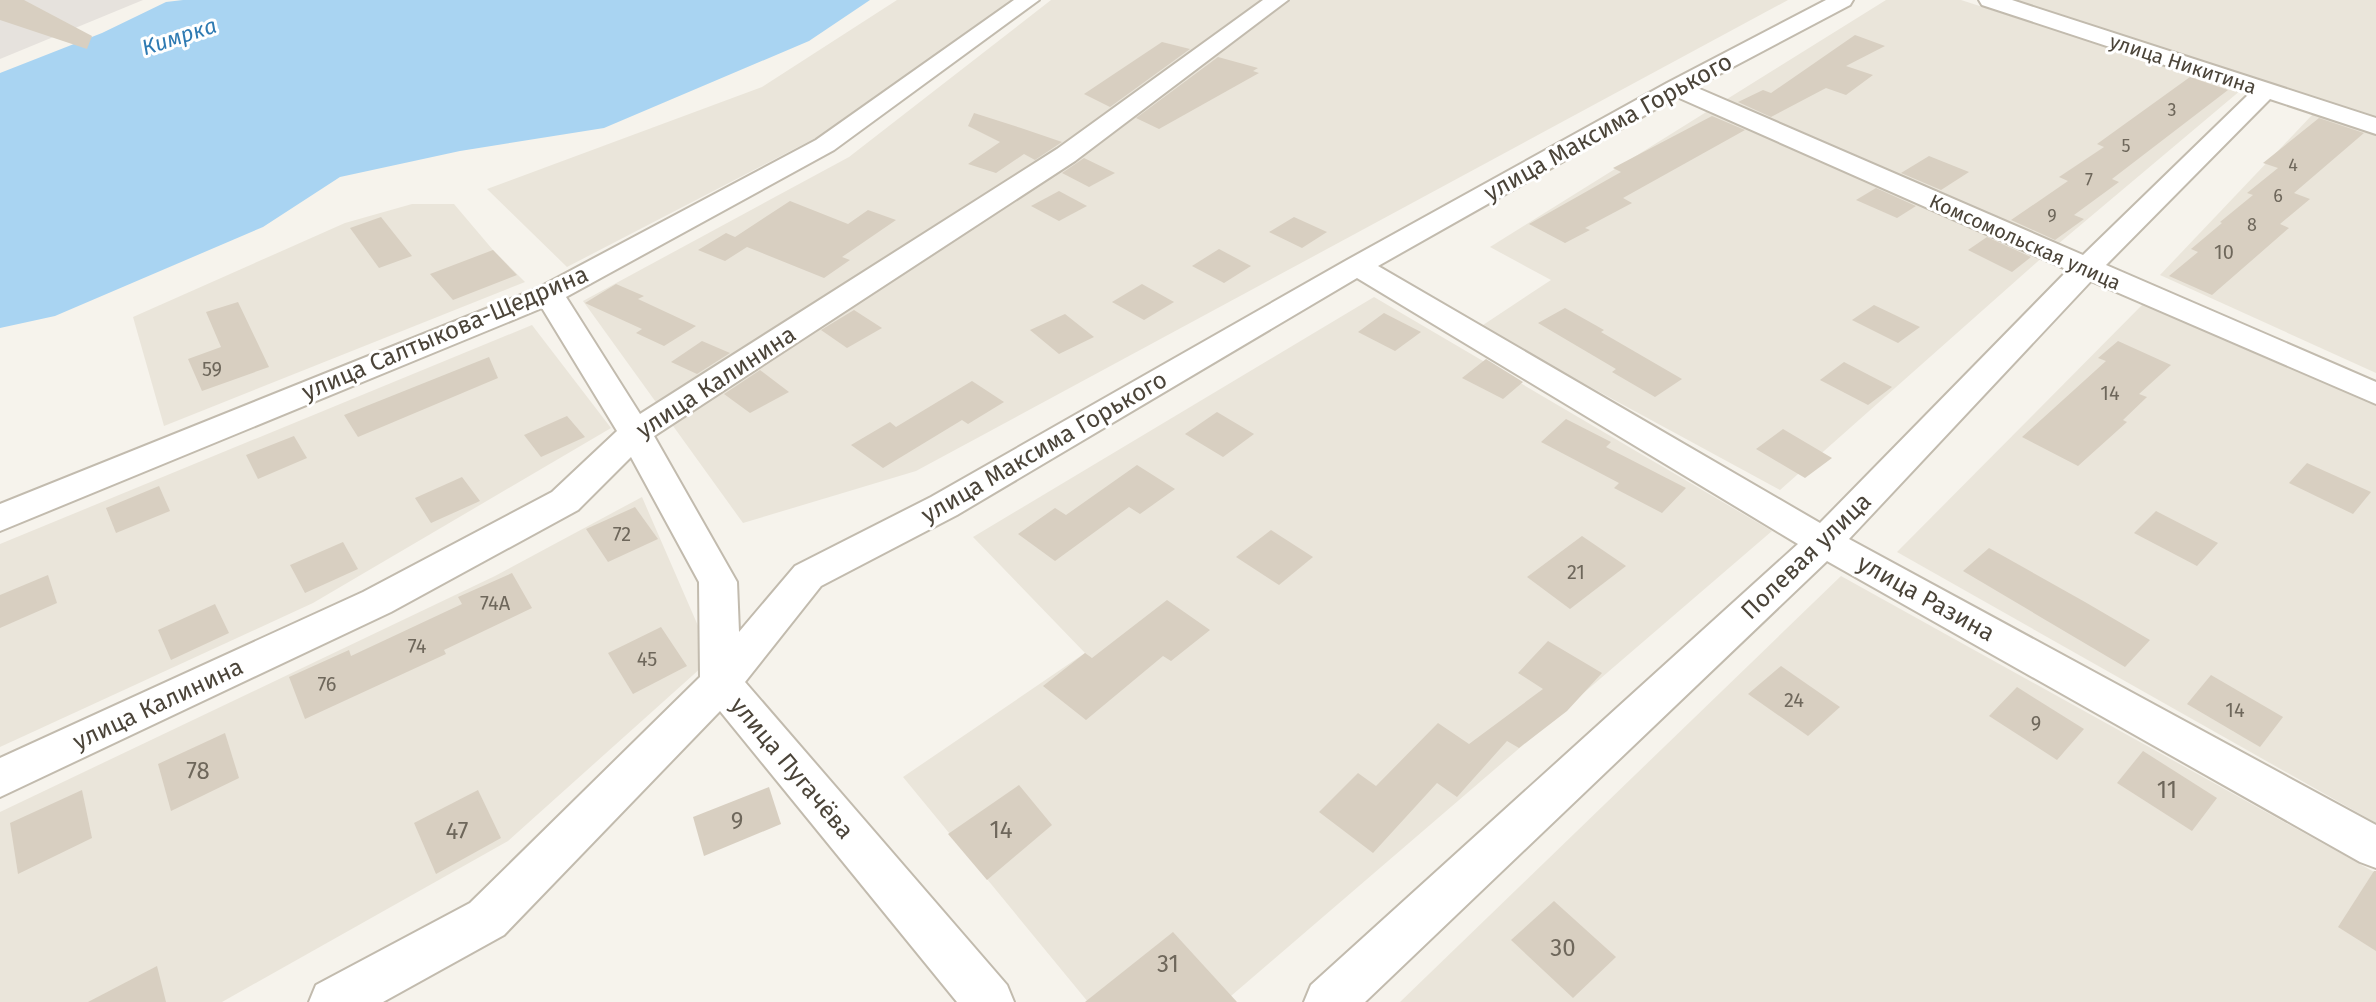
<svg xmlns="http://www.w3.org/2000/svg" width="2376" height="1002" viewBox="0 0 2376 1002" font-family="'Fira Sans',sans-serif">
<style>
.residential{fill:#eae5da}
.industrial{fill:#e6e2dd}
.water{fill:#a9d4f2}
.building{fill:#d8cfc1}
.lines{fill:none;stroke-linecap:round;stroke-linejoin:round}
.street-casing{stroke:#c2bbae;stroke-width:4}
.street{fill:#fff;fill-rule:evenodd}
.labels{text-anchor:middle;stroke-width:6;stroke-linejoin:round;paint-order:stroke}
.far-number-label{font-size:18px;fill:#6e675b}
.far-street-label{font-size:20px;fill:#4b4439;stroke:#fff}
.number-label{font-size:20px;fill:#6e675b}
.far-water-label{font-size:22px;font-style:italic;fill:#2e7ab2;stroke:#fff}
.street-label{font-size:24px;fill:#4b4439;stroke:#fff}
.near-number-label{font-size:24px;fill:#6e675b}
</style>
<rect width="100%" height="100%" fill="#f6f3ec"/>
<g class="residential">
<polygon points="897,0 1014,0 831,130 567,267 487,189 762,87"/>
<polygon points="1051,0 1788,0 916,471 743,523 583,301 849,157"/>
<polygon points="1886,0 1961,0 2241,90 2045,255 1780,490 1480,327 1551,280 1490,247"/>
<polygon points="2010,0 2376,0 2376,119"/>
<polygon points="2313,114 2376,135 2376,373 2160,275"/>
<polygon points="412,204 454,204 493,250 525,282 164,426 133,317 345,223"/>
<polygon points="1374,297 1772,531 1224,1002 1088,1002 903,777 1085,653 973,537"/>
<polygon points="2146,301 2376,403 2376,823 1897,552"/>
<polygon points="532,325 611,428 313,603 0,747 0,544"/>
<polygon points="642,497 712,658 508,841 222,1002 0,1002 0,812 495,576"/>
<polygon points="1841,576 2376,873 2376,1002 1400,1002"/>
</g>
<polygon class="industrial" points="0,0 143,0 0,59"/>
<polygon class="water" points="183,0 870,0 809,41 604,128 460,151 340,177 263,227 55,316 0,328 0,73 102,33 166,2"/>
<g class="building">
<polygon points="0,0 24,0 92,36 87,49 0,20"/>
<polygon points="1855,35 1885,46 1846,66 1873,75 1846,95 1826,88 1771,117 1738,102 1763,90 1771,93"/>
<polygon points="1162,42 1190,49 1110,107 1084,94"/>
<polygon points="1218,57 1258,68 1253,71 1259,73 1159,129 1136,118"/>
<polygon points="2190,77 2228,90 2112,179 2119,182 2074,215 2084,219 2055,240 2011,220 2068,181 2059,177 2104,147 2097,144"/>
<polygon points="974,113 1021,128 1062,142 1035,160 1024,154 996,173 968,164 1000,142 968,126"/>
<polygon points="1712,116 1745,130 1623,198 1632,203 1585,228 1590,230 1565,243 1529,224 1621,172 1613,168"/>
<polygon points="2319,118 2364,133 2294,193 2310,199 2280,224 2289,228 2212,295 2169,276 2198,252 2191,249 2222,223 2220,222 2253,195 2247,193 2278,168 2263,163"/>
<polygon points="1929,156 1969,172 1941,190 1901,173"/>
<polygon points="1084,158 1115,173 1089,187 1062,173"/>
<polygon points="1876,188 1916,206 1897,218 1856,200"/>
<polygon points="1059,191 1087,206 1059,221 1031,206"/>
<polygon points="790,201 848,224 868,210 896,220 842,257 850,260 824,278 747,247 725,261 698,250 726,233 735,237"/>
<polygon points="381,217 412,256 379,268 350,228"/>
<polygon points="1294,217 1327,232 1302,248 1269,232"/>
<polygon points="1987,237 2031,257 2012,272 1968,250"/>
<polygon points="1219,249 1251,266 1224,283 1192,266"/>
<polygon points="493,250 517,275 453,300 430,274"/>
<polygon points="616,284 644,296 638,299 696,326 664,346 636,333 642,329 585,303"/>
<polygon points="1142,284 1174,302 1144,320 1112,302"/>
<polygon points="238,302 269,367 202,391 188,359 221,347 206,312"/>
<polygon points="1874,305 1920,327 1898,343 1852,320"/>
<polygon points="1565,308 1604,330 1601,332 1682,379 1655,397 1612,372 1616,369 1538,323"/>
<polygon points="854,310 882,328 847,348 821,330"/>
<polygon points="1384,313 1421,332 1395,351 1358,332"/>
<polygon points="1065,314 1094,337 1059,354 1030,330"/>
<polygon points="702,341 730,353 697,374 671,362"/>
<polygon points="2118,341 2171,365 2139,394 2147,397 2123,420 2127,422 2078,466 2022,437 2106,361 2098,358"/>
<polygon points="489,357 498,378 358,437 344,415"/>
<polygon points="1486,359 1523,382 1503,399 1462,378"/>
<polygon points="1844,362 1892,387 1868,405 1820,380"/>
<polygon points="760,370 789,392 750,413 724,394"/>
<polygon points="972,381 1004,402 968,424 962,420 883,468 851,445 890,422 896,427"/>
<polygon points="1217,412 1254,434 1223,457 1185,434"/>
<polygon points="567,416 585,437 541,457 524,435"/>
<polygon points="1566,419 1611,442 1606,447 1686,488 1662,513 1614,488 1619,483 1541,442"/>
<polygon points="1783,429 1832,458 1805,478 1756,449"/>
<polygon points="294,436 307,458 258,479 246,455"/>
<polygon points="2307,463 2371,492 2353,514 2289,483"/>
<polygon points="1137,465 1175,489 1140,514 1129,507 1055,561 1018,534 1055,508 1066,515"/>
<polygon points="462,477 480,501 431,523 415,498"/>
<polygon points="159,486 170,511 116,533 106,508"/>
<polygon points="635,507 658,539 608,562 586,529"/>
<polygon points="2156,511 2218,543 2197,566 2134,533"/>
<polygon points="1271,530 1313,557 1279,585 1236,557"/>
<polygon points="1582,536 1626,566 1570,609 1527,577"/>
<polygon points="343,542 358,569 305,593 290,565"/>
<polygon points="1989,548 2085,602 2150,640 2125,667 1963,571"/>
<polygon points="512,573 532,608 444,650 446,654 305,719 289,677 349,650 351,656 462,604 458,597"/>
<polygon points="48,575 57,603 0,628 0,595"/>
<polygon points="1167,600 1210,630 1171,661 1163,656 1086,720 1043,686 1085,653 1092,658"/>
<polygon points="215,604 229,633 171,660 158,630"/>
<polygon points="661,627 687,666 633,694 608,653"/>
<polygon points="1548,641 1602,673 1567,711 1519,748 1507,741 1457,797 1437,783 1373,853 1319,812 1358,773 1376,786 1438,723 1469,744 1543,689 1518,673"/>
<polygon points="1781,666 1840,707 1808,736 1748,694"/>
<polygon points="2211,675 2283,717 2260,747 2187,704"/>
<polygon points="2017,687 2084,729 2057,760 1989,716"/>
<polygon points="225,733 239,778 171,811 158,764"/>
<polygon points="2143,751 2217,798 2192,831 2117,783"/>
<polygon points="1019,785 1052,825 987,880 948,834"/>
<polygon points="769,787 781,824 704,856 693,817"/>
<polygon points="82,790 92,838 18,874 10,823"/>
<polygon points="478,790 501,838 436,874 414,823"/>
<polygon points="2374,871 2376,871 2376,951 2338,927"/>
<polygon points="1554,901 1616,957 1573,998 1511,940"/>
<polygon points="1173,932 1237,1002 1085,1002"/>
<polygon points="157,966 166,1002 88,1002"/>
</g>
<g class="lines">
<defs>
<path id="street" d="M1014,0H1039L834,150L566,297L640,414L1057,149L1263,0H1288L1075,161L654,436L737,582L739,632L795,566L931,497L1347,260L1667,83L1826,0H1853L1850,5L1695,87L2083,255L2250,93L1982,5L1979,0H2012L2376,118V134L2270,99L2106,265L2376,382V404L2091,281L1849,539L2376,825V868L2360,862L1827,561L1365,1002H1304L1311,985L1798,544L1357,278L957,515L821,586L745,682L1007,985L1014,1002H957L720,711L504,935L383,1002H309L316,985L470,903L700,677L699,582L631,457L578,510L391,612L0,797V758L363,592L552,492L617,431L542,308L0,531V504L538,288L816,140ZM1677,97L2068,270L1820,523L1378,266Z"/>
</defs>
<use href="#street" class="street-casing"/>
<use href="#street" class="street"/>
</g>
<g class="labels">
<g class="far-number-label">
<text x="2172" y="116">3</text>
<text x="2126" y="152">5</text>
<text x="2293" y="171">4</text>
<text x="2089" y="186">7</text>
<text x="2278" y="202">6</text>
<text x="2052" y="222">9</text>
<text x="2252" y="231">8</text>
</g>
<g class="far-street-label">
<text transform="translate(2183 64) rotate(18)" y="7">улица Никитина</text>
<text transform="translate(2025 242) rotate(24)" y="7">Комсомольская улица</text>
</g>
<g class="number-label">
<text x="2224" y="259">10</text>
<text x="212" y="376">59</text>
<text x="2110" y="400">14</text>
<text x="622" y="541">72</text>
<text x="1576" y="579">21</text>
<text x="495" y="610">74А</text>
<text x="417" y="653">74</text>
<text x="647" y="666">45</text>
<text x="327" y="691">76</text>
<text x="1794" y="707">24</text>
<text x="2235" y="717">14</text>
<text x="2036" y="730">9</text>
</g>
<g class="far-water-label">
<text transform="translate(179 36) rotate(-18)" y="8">Кимрка</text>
</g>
<g class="street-label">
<text transform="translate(1608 127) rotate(-29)" y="8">улица Максима Горького</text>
<text transform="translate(445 333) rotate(-23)" y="8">улица Салтыкова-Щедрина</text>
<text transform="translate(716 382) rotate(-33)" y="8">улица Калинина</text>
<text transform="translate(1044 447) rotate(-30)" y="8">улица Максима Горького</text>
<text transform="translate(1806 556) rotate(-44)" y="8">Полевая улица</text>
<text transform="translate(1926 598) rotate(29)" y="8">улица Разина</text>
<text transform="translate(158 704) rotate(-25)" y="8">улица Калинина</text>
<text transform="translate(792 768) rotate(50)" y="8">улица Пугачёва</text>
</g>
<g class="near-number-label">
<text x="198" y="779">78</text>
<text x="2167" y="798">11</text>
<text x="737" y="829">9</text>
<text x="1001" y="838">14</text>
<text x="457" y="839">47</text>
<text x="1563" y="956">30</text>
<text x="1168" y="972">31</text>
</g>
</g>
</svg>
